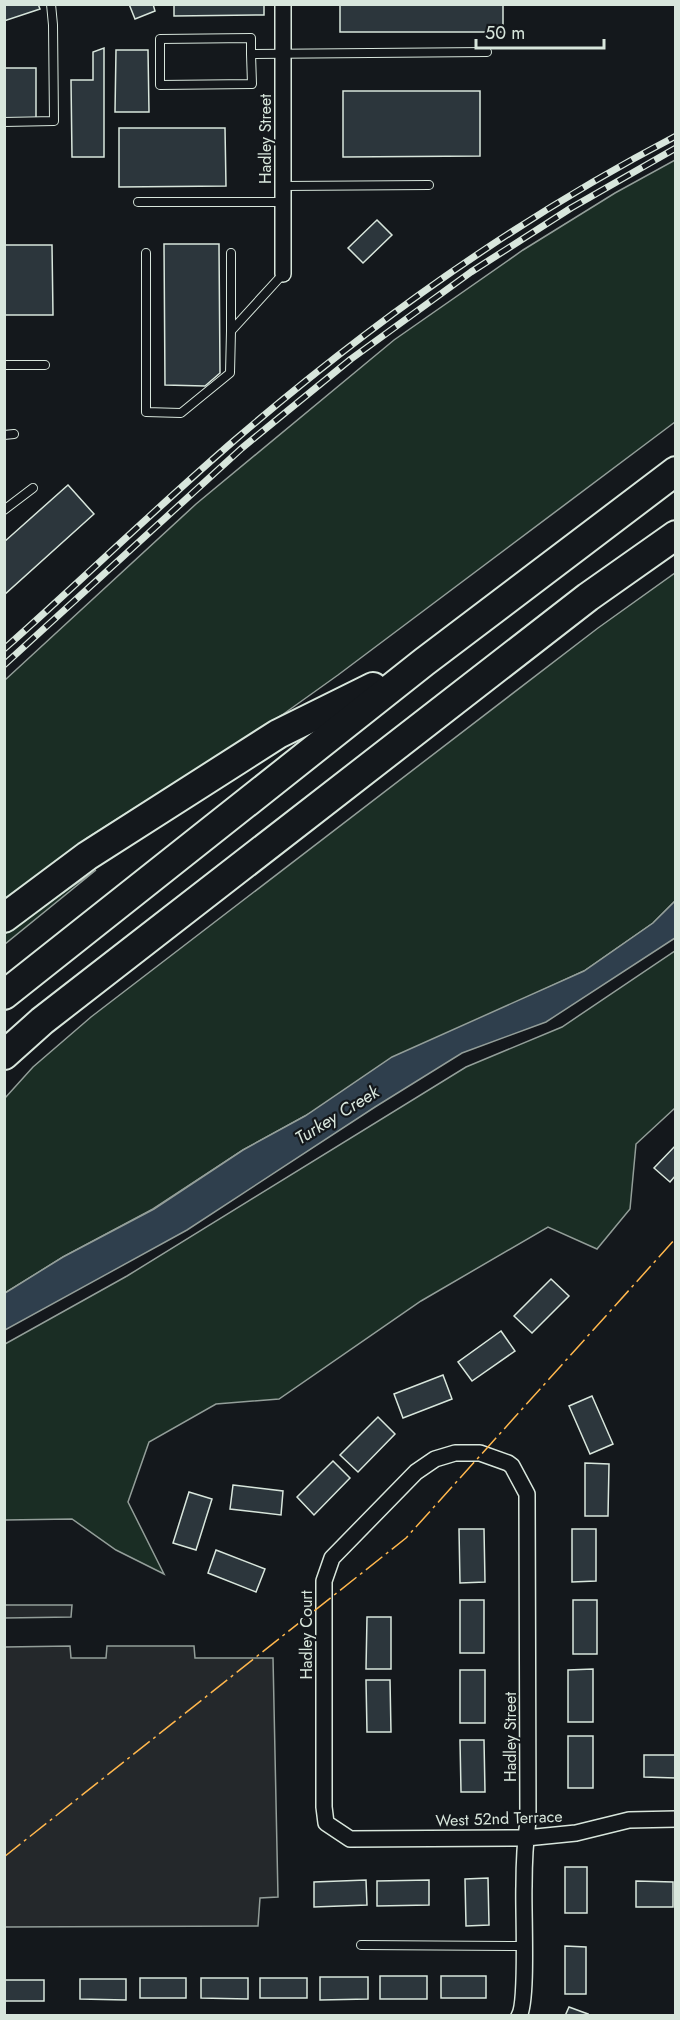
<svg xmlns="http://www.w3.org/2000/svg" width="680" height="2020" viewBox="0 0 680 2020" font-family="Jost,sans-serif">
<style>
.green{fill:#1a2d24;stroke:#939e99;stroke-width:1.5}
.parking{fill:#24282b;stroke:#939e99;stroke-width:1.5}
.water{fill:#2f3f4d;stroke:#939e99;stroke-width:1.5}
.building{fill:#2c363c;stroke:#d8e6dc;stroke-width:1.5}
.lines{fill:none;stroke-linecap:round;stroke-linejoin:round}
.service-casing{stroke:#d8e6dc;stroke-width:10}
.minor-casing{stroke:#d8e6dc;stroke-width:18}
.motorway-casing{stroke:#d8e6dc;stroke-width:32}
.service{stroke:#14181c;stroke-width:8}
.minor{stroke:#14181c;stroke-width:15}
.motorway{stroke:#14181c;stroke-width:28}
.rail-casing{stroke:#d8e6dc;stroke-width:7}
.rail{stroke:#14181c;stroke-width:4.5;stroke-dasharray:14;stroke-linecap:butt}
.power{stroke:#ffb74d;stroke-width:1.5;stroke-dasharray:21 4.5 3 4.5;stroke-linecap:butt}
.labels{text-anchor:middle;stroke-width:4.5;stroke-linejoin:round;paint-order:stroke}
.street-label{font-size:16px;fill:#d8e6dc;stroke:#14181c}
.water-label{font-size:18px;font-style:italic;fill:#d8e6dc;stroke:#14181c}
</style>
<rect width="100%" height="100%" fill="#14181c"/>
<g class="green">
<polygon points="675,160 675,422 338,675 282,715 87,838 5,903 5,680 196,504 394,340 523,250 615,193"/>
<polygon points="675,573 675,901 653,923 584,971 528,997 305,1116 243,1150 153,1209 63,1257 5,1293 5,1098 33,1067 91,1017 598,628"/>
<polygon points="96,870 5,944 4,935 11,929"/>
<polygon points="675,951 675,1108 636,1144 630,1209 597,1249 548,1227 421,1301 279,1399 216,1404 149,1442 128,1502 164,1574 116,1550 72,1519 5,1520 5,1344 127,1276 466,1067 562,1027"/>
</g>
<g class="parking">
<polygon points="5,1605 72,1605 71,1617 5,1618"/>
<polygon points="70,1646 71,1658 106,1658 107,1646 194,1646 195,1658 273,1658 278,1897 260,1898 258,1926 5,1927 5,1647"/>
</g>
<polygon class="water" points="675,901 675,938 546,1022 462,1053 375,1107 187,1230 5,1330 5,1293 63,1257 154,1209 243,1150 305,1116 392,1057 584,971 653,923"/>
<g class="building">
<polygon points="4,4 38,4 40,9 4,21"/>
<polygon points="129,4 153,4 155,11 135,19"/>
<polygon points="174,4 264,4 264,15 174,16"/>
<rect x="340" y="4" width="163" height="28"/>
<polygon points="104,48 104,157 72,157 71,80 93,80 93,52"/>
<polygon points="116,50 148,50 149,112 115,112"/>
<rect x="4" y="68" width="32" height="50"/>
<polygon points="343,91 480,91 480,156 343,157"/>
<polygon points="119,128 225,128 226,186 119,187"/>
<polygon points="377,220 392,235 363,263 348,248"/>
<polygon points="164,244 219,244 220,373 205,386 165,385"/>
<polygon points="4,245 52,245 53,315 4,315"/>
<polygon points="68,485 94,514 4,595 4,542"/>
<polygon points="676,1145 676,1175 670,1182 654,1168"/>
<polygon points="551,1279 569,1296 532,1333 514,1316"/>
<polygon points="501,1331 515,1351 472,1381 458,1362"/>
<polygon points="443,1375 452,1399 403,1418 394,1394"/>
<polygon points="592,1396 613,1444 590,1454 569,1406"/>
<polygon points="378,1417 395,1434 358,1472 340,1455"/>
<polygon points="333,1461 350,1478 314,1515 297,1497"/>
<polygon points="585,1463 609,1464 608,1516 585,1516"/>
<polygon points="233,1485 283,1491 281,1515 230,1509"/>
<polygon points="189,1492 212,1499 196,1550 173,1543"/>
<polygon points="459,1529 484,1529 485,1582 460,1583"/>
<polygon points="572,1529 596,1529 596,1581 572,1582"/>
<polygon points="216,1550 265,1569 256,1592 208,1573"/>
<rect x="460" y="1600" width="24" height="53"/>
<rect x="573" y="1600" width="24" height="54"/>
<polygon points="367,1617 391,1617 391,1669 366,1669"/>
<polygon points="593,1669 593,1722 568,1722 568,1670"/>
<rect x="460" y="1670" width="25" height="53"/>
<polygon points="366,1680 390,1680 391,1732 367,1732"/>
<rect x="568" y="1736" width="25" height="52"/>
<polygon points="460,1740 484,1740 485,1792 461,1792"/>
<polygon points="644,1755 676,1755 676,1778 644,1777"/>
<rect x="565" y="1867" width="22" height="46"/>
<polygon points="488,1878 489,1925 466,1926 465,1879"/>
<polygon points="366,1880 367,1905 314,1907 314,1882"/>
<polygon points="429,1880 429,1905 377,1906 377,1881"/>
<polygon points="636,1881 673,1882 673,1907 636,1907"/>
<polygon points="565,1946 586,1947 586,1994 565,1994"/>
<rect x="380" y="1976" width="47" height="23"/>
<rect x="441" y="1976" width="45" height="22"/>
<polygon points="320,1977 368,1977 368,1999 320,2000"/>
<rect x="140" y="1978" width="46" height="20"/>
<polygon points="201,1978 248,1978 248,1999 201,1998"/>
<rect x="260" y="1978" width="47" height="20"/>
<polygon points="80,1979 126,1979 126,2000 80,1999"/>
<rect x="4" y="1980" width="40" height="21"/>
<polygon points="569,2007 588,2014 587,2016 565,2016"/>
</g>
<g class="lines">
<defs>
<g id="service">
<polyline points="251,54 252,84 160,85 160,39 251,38 251,54 487,52"/>
<polyline points="4,122 54,121 53,25 51,4"/>
<polyline points="283,186 429,185"/>
<polyline points="138,202 283,202"/>
<polyline points="146,253 146,412 181,413 230,373 231,331"/>
<polyline points="231,253 231,331 283,274"/>
<polyline points="4,365 45,365"/>
<polyline points="4,435 14,434"/>
<polyline points="4,510 33,488"/>
<polyline points="361,1945 524,1946"/>
</g>
<g id="minor">
<polyline points="283,4 283,274"/>
<path d="M519,2016C528,2002 523,1908 524,1886C524,1864 525,1842 528,1821L527,1494L512,1466L508,1463L480,1453H455L435,1459L416,1472L332,1558L324,1581V1807L326,1823L350,1839L526,1838L576,1833L629,1820L676,1819"/>
</g>
<g id="motorway">
<polyline points="4,918 87,856 278,734 373,687"/>
<polyline points="4,995 424,662 676,471"/>
<polyline points="4,1055 42,1021 588,597 676,535"/>
</g>
</defs>
<use href="#service" class="service-casing"/>
<use href="#minor" class="minor-casing"/>
<use href="#motorway" class="motorway-casing"/>
<use href="#service" class="service"/>
<use href="#minor" class="minor"/>
<use href="#motorway" class="motorway"/>
<defs>
<g id="rail">
<path d="M4,649C82,580 157,507 236,439C371,323 517,219 676,136"/>
<polyline points="4,665 242,448 351,359 471,272 571,208 676,148"/>
</g>
</defs>
<use href="#rail" class="rail-casing"/>
<use href="#rail" class="rail"/>
<polyline class="power" points="4,1857 406,1538 676,1238"/>
</g>
<g class="labels">
<g class="street-label">
<text transform="translate(265 139) rotate(-90)" y="6">Hadley Street</text>
<text transform="translate(306 1635) rotate(-90)" y="6">Hadley Court</text>
<text transform="translate(510 1737) rotate(-90)" y="6">Hadley Street</text>
<text transform="translate(499 1818) rotate(-2)" y="6">West 52nd Terrace</text>
</g>
<g class="water-label">
<text transform="translate(337 1115) rotate(-32)" y="6">Turkey Creek</text>
</g>
</g>
<rect width="680" height="2020" fill="none" stroke="#d8e6dc" stroke-width="12"/>
<path d="M476 39v9h128v-9" fill="none" stroke="#d8e6dc" stroke-width="3"/>
<text x="485" y="39" font-size="18" fill="#d8e6dc" stroke="#14181c" stroke-width="4.5" paint-order="stroke">50 m</text>
</svg>
